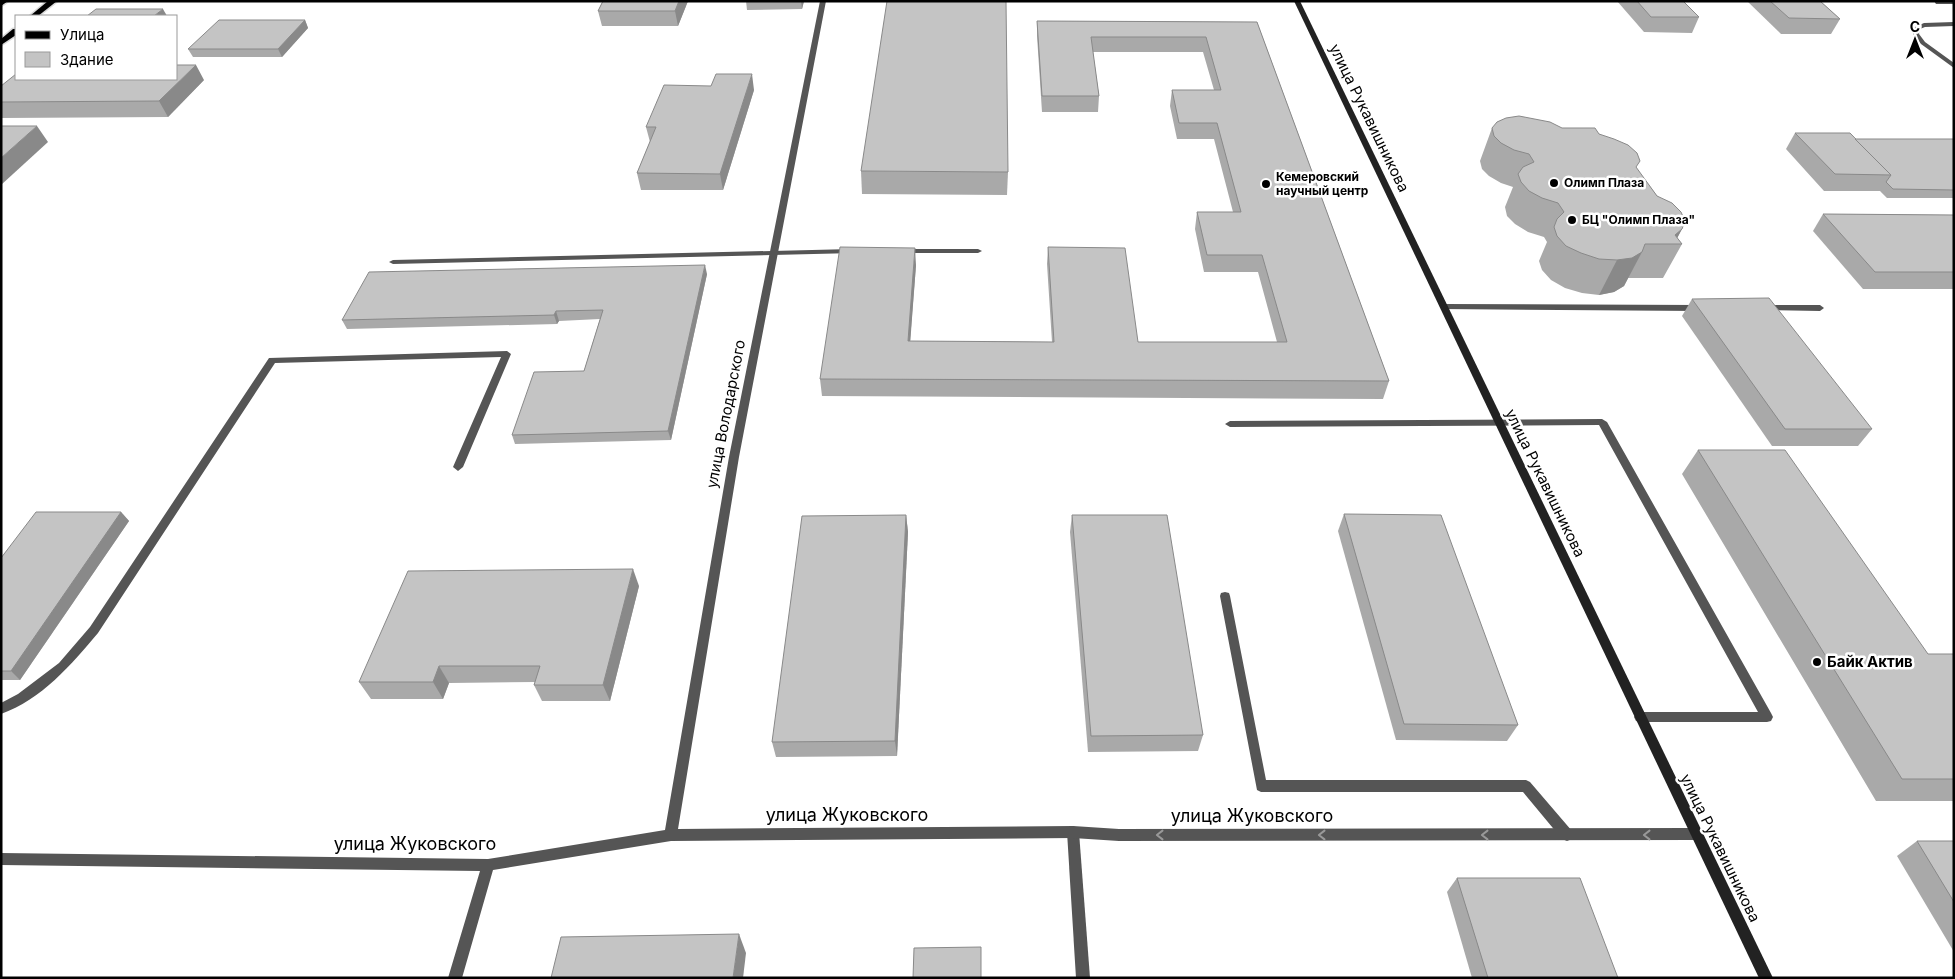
<svg xmlns="http://www.w3.org/2000/svg" width="1955" height="979" viewBox="0 0 1955 979" font-family="Inter,sans-serif">
<style>
.lines{fill:none;stroke-linecap:round;stroke-linejoin:round}
.primary-casing{stroke:#dbdbdb;stroke-width:3}
.lane{fill:#555;fill-rule:evenodd}
.street{fill:#555;fill-rule:evenodd}
.secondary{fill:#222;fill-rule:evenodd}
.primary{fill:#000;fill-rule:evenodd}
.wall{fill:#a9a9a9}
.shaded-wall{fill:#898989}
.building{fill:#c4c4c4;stroke:#898989}
.oneway{stroke:#999}
.poi-dot{fill:#000;stroke:#fff;stroke-width:2}
.labels{text-anchor:middle;stroke-width:5;stroke-linejoin:round;paint-order:stroke}
.far-poi-label{font-size:12px;font-weight:bold;fill:#000;stroke:#fff;text-anchor:start}
.street-label{font-size:15px;fill:#000;stroke:#fff}
.poi-label{font-size:15px;font-weight:bold;fill:#000;stroke:#fff;text-anchor:start}
.near-street-label{font-size:18px;fill:#000;stroke:#fff}
</style>
<rect width="100%" height="100%" fill="#fff"/>
<g class="lines">
<defs>
<g id="primary">
<polygon points="1,1 8,1 1,6"/>
<polygon points="48,1 57,1 38,16 30,16"/>
<polygon points="13,29 16,29 16,35 1,45 1,39"/>
</g>
</defs>
<use href="#primary" class="primary-casing"/>
<g class="lane">
<polygon points="1934,1 1954,1 1954,4 1936,4"/>
<polygon points="1954,22 1954,26 1925,27 1920,29 1919,34 1925,42 1954,63 1954,68 1921,44 1913,34 1915,27 1924,23"/>
<polygon points="852,249 855,249 855,253 393,264 389,262 393,260"/>
<polygon points="898,249 978,249 982,251 978,253 898,253"/>
<polygon points="1444,304 1699,305 1703,308 1699,311 1441,309 1441,305"/>
<polygon points="1763,305 1820,305 1824,308 1820,311 1760,310 1760,306"/>
<path d="M507,351L511,354L463,467L458,471L453,467L501,357L275,363L98,633C72,664 41,700 1,714V703L18,694L59,663L90,627L269,358Z"/>
<polygon points="1602,419 1607,422 1771,713 1773,717 1771,721 1767,722 1640,722 1636,721 1634,717 1636,713 1640,712 1758,712 1599,425 1230,427 1225,424 1230,421"/>
<polygon points="1225,592 1229,593 1230,596 1266,780 1526,780 1530,782 1572,831 1573,835 1572,839 1567,841 1562,839 1523,792 1261,792 1257,790 1220,596 1221,593"/>
<polygon points="1073,826 1078,828 1079,832 1090,978 1076,978 1067,832 1068,828"/>
</g>
<polygon class="street" points="820,1 826,1 739,457 678,829 1073,826 1119,829 1696,828 1701,830 1702,834 1701,838 1696,840 1119,841 1073,838 671,841 493,870 462,978 448,978 480,871 1,865 1,853 488,859 665,830 729,457"/>
<polygon class="secondary" points="1294,1 1300,1 1773,978 1759,978"/>
<use href="#primary" class="primary"/>
</g>
<g class="wall">
<polygon points="603,1 688,1 678,26 602,26 598,11"/>
<polygon points="746,1 804,1 802,9 747,10"/>
<polygon points="1617,1 1683,1 1699,17 1692,33 1644,32"/>
<polygon points="1747,1 1820,1 1840,19 1831,34 1781,34"/>
<polygon points="305,20 308,28 282,57 193,57 188,49"/>
<polygon points="1037,21 1257,22 1389,381 1383,399 822,396 820,379 916,265 910,341 1052,342 1047,264 1048,247 1138,342 1277,342 1258,272 1204,272 1195,229 1197,212 1233,212 1214,139 1177,139 1170,106 1172,90 1214,90 1203,52 1093,52 1099,96 1098,112 1042,112 1037,36"/>
<polygon points="204,80 168,117 1,118 1,86"/>
<polygon points="754,90 723,190 641,190 637,173 650,142 646,127"/>
<polygon points="1492,128 1562,128 1599,134 1636,168 1682,229 1677,238 1682,244 1663,278 1628,278 1624,286 1614,292 1599,295 1582,293 1565,288 1551,280 1542,270 1539,261 1547,242 1544,237 1528,232 1515,224 1507,216 1505,207 1513,187 1501,183 1489,176 1482,169 1480,161"/>
<polygon points="1795,133 1855,139 1954,139 1954,198 1887,198 1880,191 1824,191 1786,149"/>
<polygon points="861,171 1008,172 1007,195 862,194"/>
<polygon points="1823,214 1954,215 1954,289 1863,289 1813,231"/>
<polygon points="707,274 671,440 515,444 512,435 584,371 600,319 559,321 557,324 347,329 342,320"/>
<polygon points="1692,299 1872,429 1858,446 1772,446 1682,316"/>
<polygon points="1698,450 1928,654 1954,654 1954,801 1876,801 1682,474"/>
<polygon points="121,512 129,521 20,680 1,680 1,558"/>
<polygon points="1344,514 1518,725 1507,741 1396,740 1338,531"/>
<polygon points="906,515 908,532 897,756 776,757 772,742"/>
<polygon points="1072,515 1203,735 1198,751 1088,752 1070,532"/>
<polygon points="639,586 610,701 542,701 534,685 535,682 449,683 443,699 371,699 359,682"/>
<polygon points="1917,841 1954,841 1954,952 1897,856"/>
<polygon points="1457,878 1618,978 1472,978 1447,892"/>
</g>
<g class="shaded-wall">
<polygon points="679,1 688,1 678,26 675,11"/>
<polygon points="801,1 804,1 802,9"/>
<polygon points="163,9 167,16 154,16"/>
<polygon points="305,20 308,28 282,57 278,49"/>
<polygon points="196,65 204,80 168,117 159,101"/>
<polygon points="752,74 754,90 723,190 720,174"/>
<polygon points="37,126 48,142 1,185 1,158"/>
<polygon points="1682,229 1674,244 1675,235"/>
<polygon points="915,248 916,265 909,358 908,341"/>
<polygon points="1642,252 1624,286 1614,292 1599,295 1617,260"/>
<polygon points="705,265 707,274 671,440 668,431"/>
<polygon points="556,311 559,321 557,324 554,315"/>
<polygon points="121,512 129,521 20,680 11,671"/>
<polygon points="906,515 908,532 897,756 895,741"/>
<polygon points="633,569 639,586 610,701 603,685"/>
<polygon points="439,666 449,683 443,699 433,682"/>
<polygon points="739,934 746,953 743,978 733,978"/>
</g>
<g class="building">
<polygon points="603,1 679,1 675,11 598,11"/>
<polygon points="887,1 1006,1 1008,172 861,171"/>
<polygon points="1637,1 1683,1 1699,17 1651,17"/>
<polygon points="1770,1 1820,1 1840,19 1789,18"/>
<polygon points="96,9 163,9 154,16 87,16"/>
<polygon points="219,20 305,20 278,49 188,49"/>
<polygon points="1037,21 1257,22 1389,381 820,379 840,247 915,248 908,341 1054,342 1048,247 1125,248 1138,342 1287,342 1262,255 1207,255 1197,212 1241,212 1217,123 1179,123 1172,90 1221,90 1206,37 1091,37 1099,96 1042,96"/>
<polygon points="176,65 196,65 159,101 1,102 1,86 16,74 16,79 176,79"/>
<polygon points="716,74 752,74 720,174 637,173 656,127 646,127 664,85 711,86"/>
<polygon points="1519,116 1550,122 1562,128 1595,128 1599,134 1614,139 1628,145 1637,153 1640,161 1636,167 1657,196 1672,203 1681,212 1685,221 1682,229 1675,235 1682,244 1645,244 1642,252 1632,258 1617,260 1599,259 1581,253 1566,246 1557,236 1554,227 1557,219 1564,212 1558,203 1542,198 1529,191 1521,182 1518,174 1523,167 1534,162 1529,154 1514,150 1501,143 1494,136 1492,128 1497,122 1506,118"/>
<polygon points="1,126 37,126 1,158"/>
<polygon points="1795,133 1850,133 1891,175 1835,174"/>
<polygon points="1855,139 1954,139 1954,190 1893,189 1886,182 1891,175"/>
<polygon points="1823,214 1954,215 1954,272 1875,272"/>
<polygon points="705,265 668,431 512,435 534,372 584,371 603,310 556,311 554,315 342,320 369,272"/>
<polygon points="1769,298 1872,429 1785,429 1692,299"/>
<polygon points="1698,450 1785,450 1928,654 1954,654 1954,779 1902,779"/>
<polygon points="36,512 121,512 11,671 1,671 1,558"/>
<polygon points="1344,514 1441,515 1518,725 1404,724"/>
<polygon points="906,515 895,741 772,742 802,516"/>
<polygon points="1072,515 1167,515 1203,735 1091,736"/>
<polygon points="633,569 603,685 534,685 540,666 439,666 433,682 359,682 408,571"/>
<polygon points="1917,841 1954,841 1954,902"/>
<polygon points="1457,878 1580,878 1618,978 1488,978"/>
<polygon points="739,934 733,978 551,978 561,937"/>
<polygon points="981,947 981,978 913,978 914,948"/>
</g>
<defs><path id="oneway-chevron" d="M-2-3.5L2.5 0L-2 3.5" fill="none" stroke-width="1.6" stroke-linecap="round" stroke-linejoin="round" transform="scale(1.25)"/></defs>
<g class="oneway">
<use href="#oneway-chevron" transform="translate(1160 835) rotate(180)"/>
<use href="#oneway-chevron" transform="translate(1322 835) rotate(180)"/>
<use href="#oneway-chevron" transform="translate(1485 835) rotate(180)"/>
<use href="#oneway-chevron" transform="translate(1647 835) rotate(180)"/>
</g>
<g class="poi-dot">
<circle cx="1554" cy="183" r="5"/>
<circle cx="1266" cy="184" r="5"/>
<circle cx="1572" cy="220" r="5"/>
<circle cx="1817" cy="662" r="5"/>
</g>
<g class="labels">
<g class="far-poi-label">
<text x="1276" y="181">Кемеровский<tspan x="1276" dy="14">научный центр</tspan></text>
<text x="1564" y="187">Олимп Плаза</text>
<text x="1582" y="224">БЦ "Олимп Плаза"</text>
</g>
<g class="street-label">
<text transform="translate(1369 118) rotate(64)" y="5">улица Рукавишникова</text>
<text transform="translate(726 414) rotate(-79)" y="5">улица Володарского</text>
<text transform="translate(1545 483) rotate(64)" y="5">улица Рукавишникова</text>
<text transform="translate(1720 848) rotate(64)" y="5">улица Рукавишникова</text>
</g>
<g class="poi-label">
<text x="1827" y="667">Байк Актив</text>
</g>
<g class="near-street-label">
<text x="847" y="821">улица Жуковского</text>
<text x="1252" y="822">улица Жуковского</text>
<text x="415" y="850">улица Жуковского</text>
</g>
</g>
<rect width="1955" height="979" fill="none" stroke="#000000" stroke-width="5"/>
<rect x="15" y="15" width="162" height="65" fill="#ffffff" stroke="#999999"/>
<rect x="25" y="31" width="25" height="8" fill="#000000" stroke="#999999"/>
<text x="60" y="40" font-size="15" fill="#000000">Улица</text>
<rect x="25" y="52" width="25" height="15" fill="#c4c4c4" stroke="#999999"/>
<text x="60" y="65" font-size="15" fill="#000000">Здание</text>
<g transform="translate(1915 40)" stroke="#ffffff" stroke-width="4" paint-order="stroke">
<path d="M0-4L9 19L0 12L-9 19Z" fill="#000000"/>
<text y="-8" font-size="14" font-weight="bold" text-anchor="middle" fill="#000000">С</text>
</g>
</svg>
